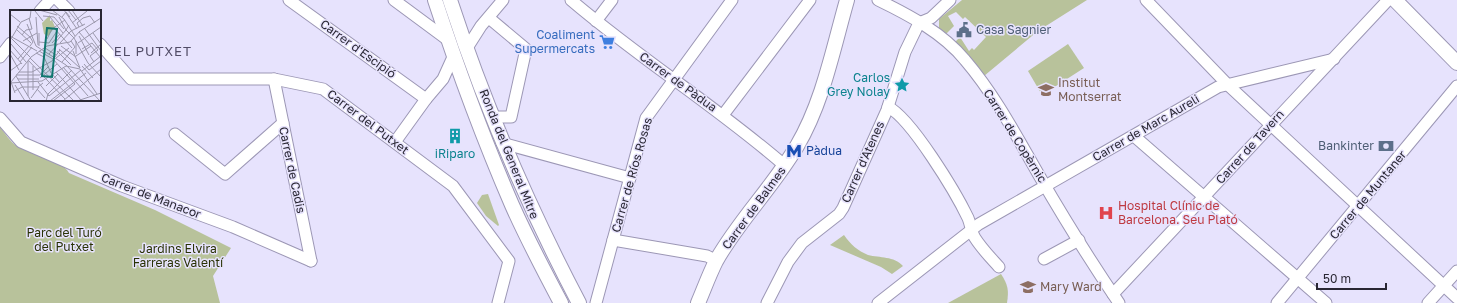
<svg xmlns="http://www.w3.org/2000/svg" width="1457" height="303" viewBox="0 0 1457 303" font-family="'Golos Text',sans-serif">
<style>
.green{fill:#b8c29b}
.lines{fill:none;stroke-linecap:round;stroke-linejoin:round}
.minor-casing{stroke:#9c97b5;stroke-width:13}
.major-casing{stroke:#9c97b5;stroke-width:16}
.minor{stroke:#fff;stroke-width:11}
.major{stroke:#fff;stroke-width:14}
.labels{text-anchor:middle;stroke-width:3;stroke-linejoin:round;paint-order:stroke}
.service-label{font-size:12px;fill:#4e5e75;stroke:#e7e3fd;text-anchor:start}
.shop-label{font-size:12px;fill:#366cbe;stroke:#e7e3fd;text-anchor:end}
.street-label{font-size:12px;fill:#292733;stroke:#e7e3fd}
.culture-label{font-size:12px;fill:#0d838f;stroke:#e7e3fd;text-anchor:end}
.education-label{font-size:12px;fill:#785e54;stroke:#e7e3fd;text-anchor:start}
.transit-label{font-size:12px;fill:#164399;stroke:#e7e3fd;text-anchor:start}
.health-label{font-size:12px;fill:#be3a42;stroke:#e7e3fd;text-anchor:start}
.park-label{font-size:12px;fill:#293204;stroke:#e7e3fd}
.neighbourhood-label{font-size:13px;letter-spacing:1px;fill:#514c66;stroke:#e7e3fd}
.inset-road{fill:none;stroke:#9b98ac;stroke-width:1}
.view{fill:#0f766e;fill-opacity:0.15;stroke:#0f766e;stroke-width:2}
.inset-edge{fill:none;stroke:#292733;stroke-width:2}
</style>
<rect width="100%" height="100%" fill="#e7e3fd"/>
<g class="green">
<polygon points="962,0 1087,0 1038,31 984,76 955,42 960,37 969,51 972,48 974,50 986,37 965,17 963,19 956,12 948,16 954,26 946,34 939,29 939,19"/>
<polygon points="1068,44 1084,68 1042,95 1028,71"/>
<path d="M0,127C5,133 10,142 17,146C31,155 61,158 69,173L155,210L231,248L213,276L220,303H0Z"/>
<polygon points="488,194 499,225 498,226 486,216 477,203 482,195"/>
<path d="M844,235C850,244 858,251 868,255C880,258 894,256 903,266L892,274L881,267L830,245Z"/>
<path d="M1001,274C1008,285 1009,290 1007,303H948Z"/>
</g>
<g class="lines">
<defs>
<g id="minor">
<polyline points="58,0 69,11"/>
<polyline points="289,0 426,99"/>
<polyline points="394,0 448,40"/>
<path d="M571,0C640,59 716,106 784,165"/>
<path d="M878,0C909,15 943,33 965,60C995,95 1017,137 1040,177C1065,220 1091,262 1119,303"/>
<polyline points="1146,0 1228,85 1457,298"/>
<polyline points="40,11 50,0"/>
<polyline points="489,18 526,49 511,117 492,117"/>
<polyline points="596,21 612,0"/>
<polyline points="100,44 131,79 274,79 323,89 453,186 509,261 498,303"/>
<polyline points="467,48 481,26 503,0"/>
<polyline points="0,57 11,43"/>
<polyline points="274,79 311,261"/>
<path d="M888,107C911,118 956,193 968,218C971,225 971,232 975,238C982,249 991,258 999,267"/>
<polyline points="723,115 810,0"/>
<polyline points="0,118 21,142 122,186 233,227 311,261"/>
<polyline points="175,134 225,174 283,123"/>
<polyline points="1134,136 1326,303"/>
<polyline points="395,142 426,99 443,79 453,57"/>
<polyline points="502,143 630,178"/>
<polyline points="613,240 707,256 717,261"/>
<polyline points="1044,259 1079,240"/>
<polyline points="1113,294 1388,0"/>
<polyline points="596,303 646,118 732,0"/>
<polyline points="767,303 788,262 802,243 839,214 843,208 887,110 905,52 919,23 931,18 950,0"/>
<polyline points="878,303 979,224 1218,87 1334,59"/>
<polyline points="1277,303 1457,86"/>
<polyline points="1428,303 1457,271"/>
</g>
<g id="major">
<path d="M435,0C458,70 483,138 512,205C527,239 544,271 561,303"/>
<path d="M450,0C485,107 527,204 579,303"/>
<polyline points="1395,0 1457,63"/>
<path d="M698,303C704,289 709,275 716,261C739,220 773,187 797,146C823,102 833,49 847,0"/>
</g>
</defs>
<use href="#minor" class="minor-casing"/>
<use href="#major" class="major-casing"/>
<use href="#minor" class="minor"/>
<use href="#major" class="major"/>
</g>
<defs>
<symbol id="civic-bare" viewBox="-9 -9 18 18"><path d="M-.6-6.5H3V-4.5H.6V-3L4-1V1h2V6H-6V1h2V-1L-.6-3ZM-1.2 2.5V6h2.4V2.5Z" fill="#5c6f8a" stroke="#e7e3fd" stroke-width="2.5" paint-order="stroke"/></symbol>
<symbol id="supermarket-bare" viewBox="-9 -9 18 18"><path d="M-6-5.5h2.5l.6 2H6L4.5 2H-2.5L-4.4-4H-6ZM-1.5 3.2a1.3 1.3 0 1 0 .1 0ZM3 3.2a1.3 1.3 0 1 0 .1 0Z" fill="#3f7fe0" stroke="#e7e3fd" stroke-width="2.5" paint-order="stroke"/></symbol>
<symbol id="sight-bare" viewBox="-9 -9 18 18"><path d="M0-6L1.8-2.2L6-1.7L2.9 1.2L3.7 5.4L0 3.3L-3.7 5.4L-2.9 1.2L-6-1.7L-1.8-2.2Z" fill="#0f9aa8" stroke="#e7e3fd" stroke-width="2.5" paint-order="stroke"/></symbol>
<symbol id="school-bare" viewBox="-9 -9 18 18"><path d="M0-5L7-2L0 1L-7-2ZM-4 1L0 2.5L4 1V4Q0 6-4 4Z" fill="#8d6e63" stroke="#e7e3fd" stroke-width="2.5" paint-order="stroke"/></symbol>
<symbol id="building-bare" viewBox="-9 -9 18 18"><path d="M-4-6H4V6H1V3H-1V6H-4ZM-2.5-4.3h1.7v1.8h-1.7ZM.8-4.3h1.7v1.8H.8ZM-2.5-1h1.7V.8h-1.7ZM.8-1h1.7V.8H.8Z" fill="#0f9aa8" stroke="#e7e3fd" stroke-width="2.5" paint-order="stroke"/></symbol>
<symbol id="bank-bare" viewBox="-9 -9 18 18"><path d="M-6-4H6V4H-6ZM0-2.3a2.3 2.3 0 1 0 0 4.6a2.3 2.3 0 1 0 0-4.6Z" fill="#5c6f8a" stroke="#e7e3fd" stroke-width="2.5" paint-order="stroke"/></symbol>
<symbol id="metro-bare" viewBox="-9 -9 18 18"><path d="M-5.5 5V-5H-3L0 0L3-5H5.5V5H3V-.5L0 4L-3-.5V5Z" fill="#1a4fb4" stroke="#e7e3fd" stroke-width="2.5" paint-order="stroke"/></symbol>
<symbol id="hospital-bare" viewBox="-9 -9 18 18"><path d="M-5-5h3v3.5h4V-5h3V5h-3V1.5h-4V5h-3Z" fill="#e0444e" stroke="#e7e3fd" stroke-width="2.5" paint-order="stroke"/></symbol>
</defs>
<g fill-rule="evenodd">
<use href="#civic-bare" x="953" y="19" width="22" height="22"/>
<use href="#supermarket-bare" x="596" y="31" width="22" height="22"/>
<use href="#sight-bare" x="891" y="74" width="22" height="22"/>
<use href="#school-bare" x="1035" y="79" width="22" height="22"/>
<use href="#building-bare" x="444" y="125" width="22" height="22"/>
<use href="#bank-bare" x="1375" y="135" width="22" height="22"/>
<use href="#metro-bare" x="783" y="140" width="22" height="22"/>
<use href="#hospital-bare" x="1095" y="202" width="22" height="22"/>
<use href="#school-bare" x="1017" y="276" width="22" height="22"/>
</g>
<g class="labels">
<g class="service-label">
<text x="976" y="34">Casa Sagnier</text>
<text x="1374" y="150" text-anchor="end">Bankinter</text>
</g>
<g class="shop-label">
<text x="595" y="39">Coaliment<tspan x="595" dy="14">Supermercats</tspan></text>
</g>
<g class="street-label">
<text transform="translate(358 49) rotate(36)" y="4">Carrer d'Escipió</text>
<text transform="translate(678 82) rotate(36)" y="4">Carrer de Pàdua</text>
<text transform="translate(368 122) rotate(37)" y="4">Carrer del Putxet</text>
<text transform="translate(1146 128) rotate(-30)" y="4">Carrer de Marc Aureli</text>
<text transform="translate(1015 136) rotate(58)" y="4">Carrer de Copèrnic</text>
<text transform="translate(1250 147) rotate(-48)" y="4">Carrer de Tavern</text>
<text transform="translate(509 154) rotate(68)" y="4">Ronda del General Mitre</text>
<text transform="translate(863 162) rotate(-66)" y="4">Carrer d'Atenes</text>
<text transform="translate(292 170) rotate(78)" y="4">Carrer de Cadis</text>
<text transform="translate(632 175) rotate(-74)" y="4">Carrer de Ríos Rosas</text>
<text transform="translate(1368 195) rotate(-50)" y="4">Carrer de Muntaner</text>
<text transform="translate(151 196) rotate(21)" y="4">Carrer de Manacor</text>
<text transform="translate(754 208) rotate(-54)" y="4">Carrer de Balmes</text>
</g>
<g class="culture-label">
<text x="890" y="82">Carlos<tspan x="890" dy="14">Grey Nolay</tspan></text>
<text x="455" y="158" text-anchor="middle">iRiparo</text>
</g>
<g class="education-label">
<text x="1058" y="87">Institut<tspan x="1058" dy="14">Montserrat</tspan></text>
<text x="1040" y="291">Mary Ward</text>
</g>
<g class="transit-label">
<text x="806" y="155">Pàdua</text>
</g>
<g class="health-label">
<text x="1118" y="210">Hospital Clínic de<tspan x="1118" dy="14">Barcelona. Seu Plató</tspan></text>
</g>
<g class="park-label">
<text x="64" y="237">Parc del Turó<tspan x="64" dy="14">del Putxet</tspan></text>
<text x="178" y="253">Jardins Elvira<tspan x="178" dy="14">Farreras Valentí</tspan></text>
</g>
<g class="neighbourhood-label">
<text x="153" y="56">EL PUTXET</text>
</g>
</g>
<g transform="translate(10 10)">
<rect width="91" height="91" fill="#e7e3fd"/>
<path d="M40,5V11L42,10L45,17L38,26L34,24L32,13Z" fill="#b8c29b"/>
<path class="inset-road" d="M29,0L47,5M42,0L54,9L65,26M54,0L67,19M58,0L66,10M62,0L73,16M25,1L33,11M0,4L10,12M33,6L44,7L54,19M26,7L28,35M40,7L53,23M52,7L56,2L60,7M73,8L80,6L85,13M62,13L77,1M17,14L26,36L56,55L90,91M59,15L56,20L64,28M7,16L20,27L23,32L20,36M69,17L67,13L73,8M44,18L62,38M75,19L91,41M7,20L21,33M69,22L91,48M69,22L91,8M29,23V36M83,23L91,34M12,25L16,20L22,19L19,8M0,26L27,41M69,26L79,45M64,28L78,53L91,67M1,29L11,12L20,8L21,0M2,29L20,47M37,29L42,19L55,10M13,31L27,23M29,32L39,33L47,21M42,33L50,24M50,33L61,21L75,14M68,33L91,17M1,34L16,52M44,34L56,20L49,7M51,36L66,47M35,38L46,45M49,39L70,58M72,39L82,33L88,40L80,46L84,52M0,40L12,54M29,41L43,49L65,74M47,41L61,55M63,41L70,58M26,43L34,47L41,63M81,43L91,34M0,44L9,60M39,44L48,34M66,44V31M66,46L81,36M20,48L64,91M46,48L59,38M8,49L19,36M18,50L55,89M18,51V86M10,52L22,37M52,52L65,37L61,31M74,54L79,60L91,51M72,56L83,68M53,57L78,86M70,59L87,84M0,61L11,53M72,61L91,46M9,62H22L42,51L50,40M46,62L71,90M42,64L50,73M6,65H30M30,65L39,56M6,66L21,91M30,68L47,54M8,69H29M28,72L39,86M0,73L32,71L56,56L70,59M5,75L15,91M36,76L48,64M27,79L35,88M23,80V56M5,81L12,77H28L33,73M5,83L1,72L21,47L37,36L60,32L70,21M39,86L71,60M21,88L29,77M36,91L38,84L62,60M40,91L76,63M43,91L65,74M53,91L91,59M67,91L91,83"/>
<path class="view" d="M37,18L47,19L42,67L32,66Z"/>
<rect width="91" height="91" class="inset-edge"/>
</g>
<path d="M1317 283v6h69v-6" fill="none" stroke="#292733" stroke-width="2"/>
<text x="1323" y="283" font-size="12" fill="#292733" stroke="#e7e3fd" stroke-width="3" paint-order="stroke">50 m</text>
</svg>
